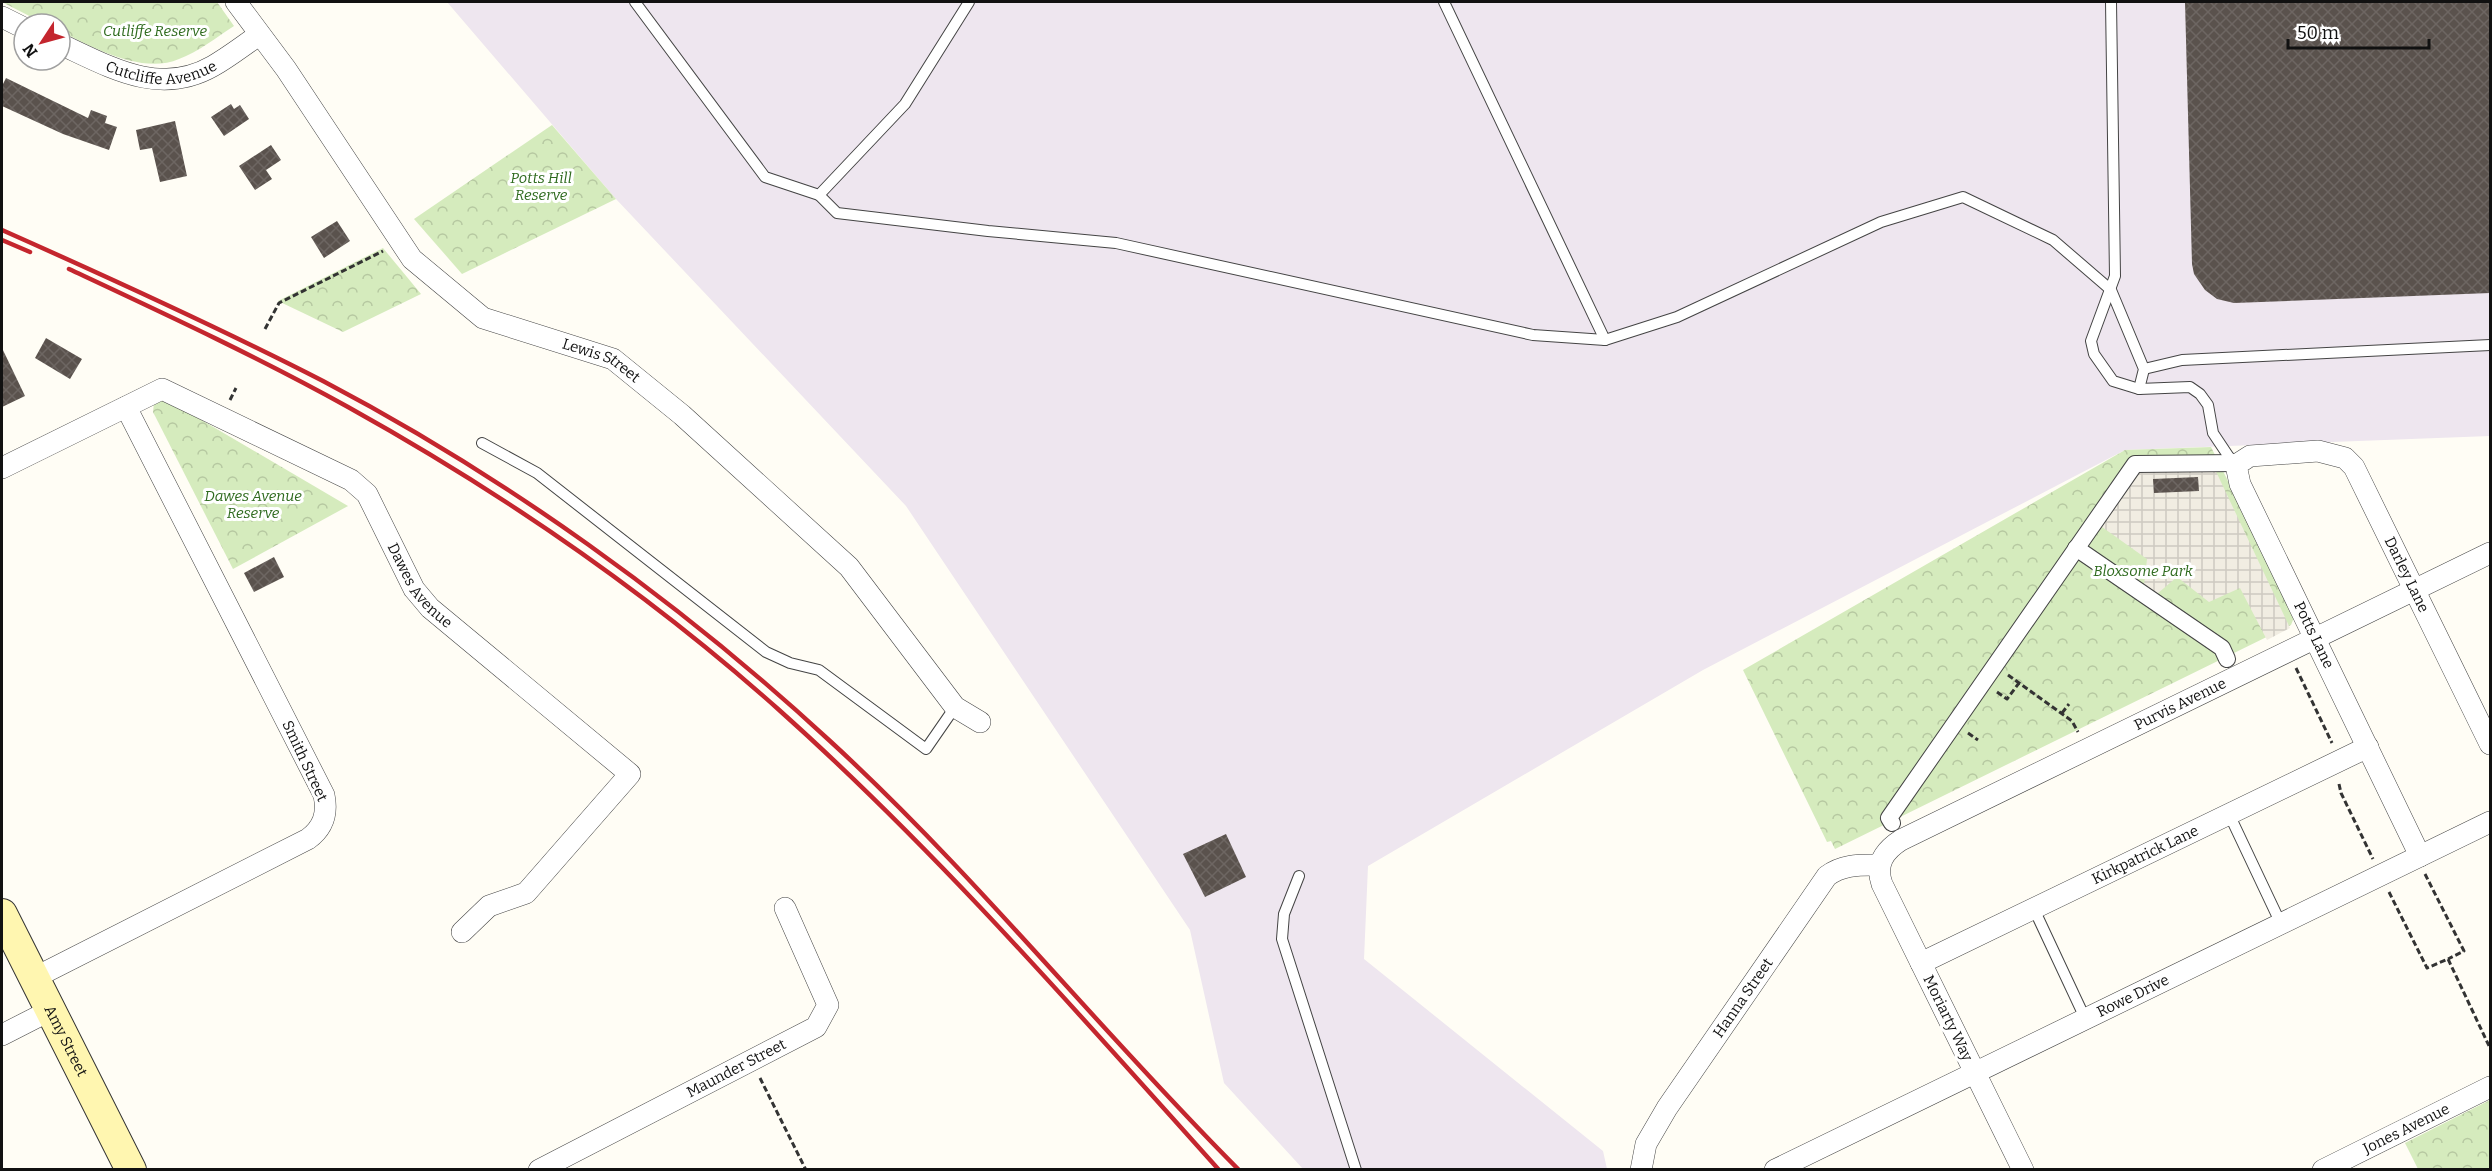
<svg xmlns="http://www.w3.org/2000/svg" width="2492" height="1171" viewBox="0 0 2492 1171" font-family="Bitter,serif">
<style>
.industrial{fill:#eee6ef}
.park{fill:url(#park-crowns)}
.plaza{fill:url(#plaza-grid)}
.building{fill:url(#building-cross-hatch)}
.lines{fill:none;stroke-linecap:round;stroke-linejoin:round}
.service-casing{stroke:#444;stroke-width:12}
.pedestrian-casing{stroke:#444;stroke-width:18}
.minor-casing{stroke:#444;stroke-width:22}
.secondary-casing{stroke:#333;stroke-width:32}
.path{stroke:#333;stroke-width:3;stroke-dasharray:6 3;stroke-linecap:butt}
.service{stroke:#fff;stroke-width:10}
.pedestrian{stroke:#fff;stroke-width:16}
.minor{stroke:#fff;stroke-width:21}
.secondary{stroke:#fff6b0;stroke-width:30}
.rail{stroke:#c4262e;stroke-width:4.5}
.labels{text-anchor:middle;stroke-width:6;stroke-linejoin:round;paint-order:stroke}
.park-label{font-size:15px;font-style:italic;fill:#2f6b1f;stroke:#fff}
.street-label{font-size:15px;fill:#111;stroke:#fff}
</style>
<defs>
<pattern id="park-crowns" width="20" height="18" patternUnits="userSpaceOnUse" patternTransform="scale(1.5)"><rect width="20" height="18" fill="#d5ebbd"/><path d="M2 6a3 3 0 1 1 6 0M12 15a3 3 0 1 1 6 0" fill="none" stroke="#b6c8a1"/></pattern>
<pattern id="plaza-grid" width="8" height="8" patternUnits="userSpaceOnUse" patternTransform="scale(1.5)"><rect width="8" height="8" fill="#f1ede2"/><path d="M0 4h8M4 0v8" fill="none" stroke="#cecac1"/></pattern>
<pattern id="building-cross-hatch" width="8" height="8" patternUnits="userSpaceOnUse" patternTransform="scale(1.5)"><rect width="8" height="8" fill="#5a524d"/><path d="M0 0l8 8M0 8l8-8" fill="none" stroke="#6d6662"/></pattern>
</defs>
<rect width="100%" height="100%" fill="#fffdf5"/>
<polygon class="industrial" points="447,2 2490,2 2490,436 2125,450 1703,670 1368,866 1364,959 1603,1151 1607,1169 1303,1169 1224,1083 1190,930 906,506 616,199"/>
<g class="park">
<path d="M2,2H217L234,26C217,37 198,52 179,59C142,75 92,47 60,31V24H45Z"/>
<polygon points="552,125 616,199 462,274 414,219"/>
<polygon points="383,248 421,294 343,332 278,301"/>
<polygon points="162,400 169,401 348,506 233,569 153,412 154,403"/>
<polygon points="2211,447 2295,615 2291,625 1835,849 1831,841 1827,842 1743,670 2125,450"/>
<polygon points="2490,1100 2490,1169 2418,1169 2405,1143"/>
</g>
<polygon class="plaza" points="2212,463 2290,628 2267,640 2240,588 2209,602 2177,577 2151,599 2143,594 2147,559 2095,522 2135,464"/>
<g class="building">
<polygon points="2185,2 2490,2 2490,293 2234,303 2217,299 2205,290 2194,274 2192,264"/>
<polygon points="6,78 88,118 91,110 107,116 105,123 117,127 109,150 63,134 2,106 2,86"/>
<polygon points="231,104 234,109 240,105 249,119 224,136 211,117"/>
<polygon points="175,121 187,176 160,182 152,148 140,150 136,130"/>
<polygon points="271,145 281,160 266,170 272,179 255,190 239,166"/>
<polygon points="337,221 350,241 324,258 311,237"/>
<polygon points="46,338 82,359 70,379 35,358"/>
<polygon points="2,348 25,396 2,407"/>
<polygon points="2198,477 2199,491 2154,493 2153,479"/>
<polygon points="274,557 284,577 254,592 244,573"/>
<polygon points="1226,834 1246,877 1205,897 1183,854"/>
</g>
<g class="lines">
<defs>
<g id="service">
<polyline points="635,2 765,177 819,195 905,104 969,2"/>
<polyline points="1444,2 1605,340"/>
<polyline points="2111,2 2115,276 2091,341 2094,354 2113,381 2139,389 2190,387 2200,394 2208,405 2213,433 2229,457 2238,463"/>
<polyline points="819,195 837,213 988,231 1116,243 1533,335 1605,340 1677,317 1881,222 1963,197 2053,240 2111,290 2144,369 2139,389"/>
<polyline points="2144,369 2182,360 2490,345"/>
<polyline points="482,443 537,473 766,652 790,663 819,670 926,749 955,707"/>
<polyline points="2229,814 2281,924"/>
<polyline points="1299,876 1284,914 1282,939 1356,1170"/>
<polyline points="2034,909 2085,1018"/>
</g>
<g id="pedestrian">
<polyline points="2076,548 2222,648 2227,659"/>
<polyline points="1892,823 1889,818 2135,464 2238,463"/>
</g>
<g id="minor">
<path id="s1" d="M236,2L286,69L412,259L483,318L613,359L682,415L849,567L955,707L980,722"/>
<polyline points="2,17 24,28"/>
<path id="s2" d="M60,44C110,67 159,97 213,66C229,57 244,45 259,35"/>
<path id="s3" d="M2,468L162,389L351,480L367,494L414,589L430,608L630,774L526,893L489,906L462,932"/>
<path id="s4" d="M2420,856L2240,484L2236,465L2250,456L2318,451L2345,458L2354,467L2490,744"/>
<path id="s5" d="M1921,963L2368,747"/>
<path d="M34,978L308,839C323,828 328,814 324,795L126,407"/>
<polyline points="2,1035 51,1010"/>
<path id="s6" d="M539,1170L816,1027L828,1005L785,908"/>
<path id="s7" d="M1641,1170L1646,1144L1667,1108L1827,876C1843,864 1860,865 1879,865"/>
<path id="s8" d="M1775,1170L2490,822"/>
<path id="s9" d="M2023,1170L1882,884C1875,864 1884,851 1901,840L2490,553"/>
<path id="s10" d="M2323,1170L2490,1087"/>
</g>
<g id="secondary">
<path id="s11" d="M2,914L131,1170"/>
</g>
</defs>
<use href="#service" class="service-casing"/>
<use href="#pedestrian" class="pedestrian-casing"/>
<use href="#minor" class="minor-casing"/>
<use href="#secondary" class="secondary-casing"/>
<g class="path">
<polyline points="265,329 279,303 383,251"/>
<polyline points="230,400 236,388"/>
<polyline points="2296,668 2332,743"/>
<polyline points="2008,675 2072,721 2078,732"/>
<polyline points="1997,692 2007,699 2019,683"/>
<polyline points="2062,713 2069,704"/>
<polyline points="1968,733 1978,740"/>
<polyline points="2339,784 2341,793 2373,859"/>
<polyline points="2425,874 2464,951 2448,959"/>
<polyline points="2389,892 2427,968 2448,959 2490,1048"/>
<polyline points="760,1078 806,1170"/>
</g>
<use href="#service" class="service"/>
<use href="#pedestrian" class="pedestrian"/>
<use href="#minor" class="minor"/>
<use href="#secondary" class="secondary"/>
<g class="rail">
<path d="M2,230C110,278 218,327 323,381C504,476 680,602 830,741C976,875 1099,1030 1239,1170"/>
<polyline points="2,240 30,252"/>
<path d="M69,269C163,313 258,357 348,407C501,492 648,593 778,709C937,851 1077,1012 1219,1170"/>
</g>
</g>
<g class="labels">
<g class="park-label">
<text x="155" y="36">Cutliffe Reserve</text>
<text x="541" y="183">Potts Hill<tspan x="541" dy="17">Reserve</tspan></text>
<text x="253" y="501">Dawes Avenue<tspan x="253" dy="17">Reserve</tspan></text>
<text x="2143" y="576">Bloxsome Park</text>
</g>
<g class="street-label">
<text dy="5" stroke="none"><textPath href="#s2" startOffset="108">Cutcliffe Avenue</textPath></text>
<text dy="5" stroke="none"><textPath href="#s1" startOffset="530">Lewis Street</textPath></text>
<text dy="5" stroke="none"><textPath href="#s4" startOffset="678">Darley Lane</textPath></text>
<text dy="5" stroke="none"><textPath href="#s3" startOffset="516">Dawes Avenue</textPath></text>
<text transform="translate(2314 635) rotate(64)" y="5">Potts Lane</text>
<text dy="5" stroke="none"><textPath href="#s9" startOffset="682">Purvis Avenue</textPath></text>
<text transform="translate(305 761) rotate(65)" y="5">Smith Street</text>
<text dy="5" stroke="none"><textPath href="#s5" startOffset="249">Kirkpatrick Lane</textPath></text>
<text dy="5" stroke="none"><textPath href="#s8" startOffset="398">Rowe Drive</textPath></text>
<text dy="5" stroke="none"><textPath href="#s7" startOffset="202">Hanna Street</textPath></text>
<text transform="translate(1948 1018) rotate(64)" y="5">Moriarty Way</text>
<text dy="5" stroke="none"><textPath href="#s11" startOffset="142">Amy Street</textPath></text>
<text dy="5" stroke="none"><textPath href="#s6" startOffset="222">Maunder Street</textPath></text>
<text dy="5" stroke="none"><textPath href="#s10" startOffset="93">Jones Avenue</textPath></text>
</g>
</g>
<rect width="2492" height="1171" fill="none" stroke="#111111" stroke-width="6"/>
<g transform="translate(42 42) rotate(234)"><circle r="28" fill="#ffffff" stroke="#a0a0a0" stroke-width="1.5"/>
<path d="M0-4.5L10 22L0 15L-10 22Z" fill="#c4262e"/>
<text y="-9" font-size="16" font-weight="bold" text-anchor="middle" fill="#111111">N</text>
</g>
<path d="M2288 39v9h141v-9" fill="none" stroke="#111111" stroke-width="3"/>
<text x="2297" y="39" font-size="18" fill="#111111" stroke="#ffffff" stroke-width="4.5" paint-order="stroke">50 m</text>
</svg>
